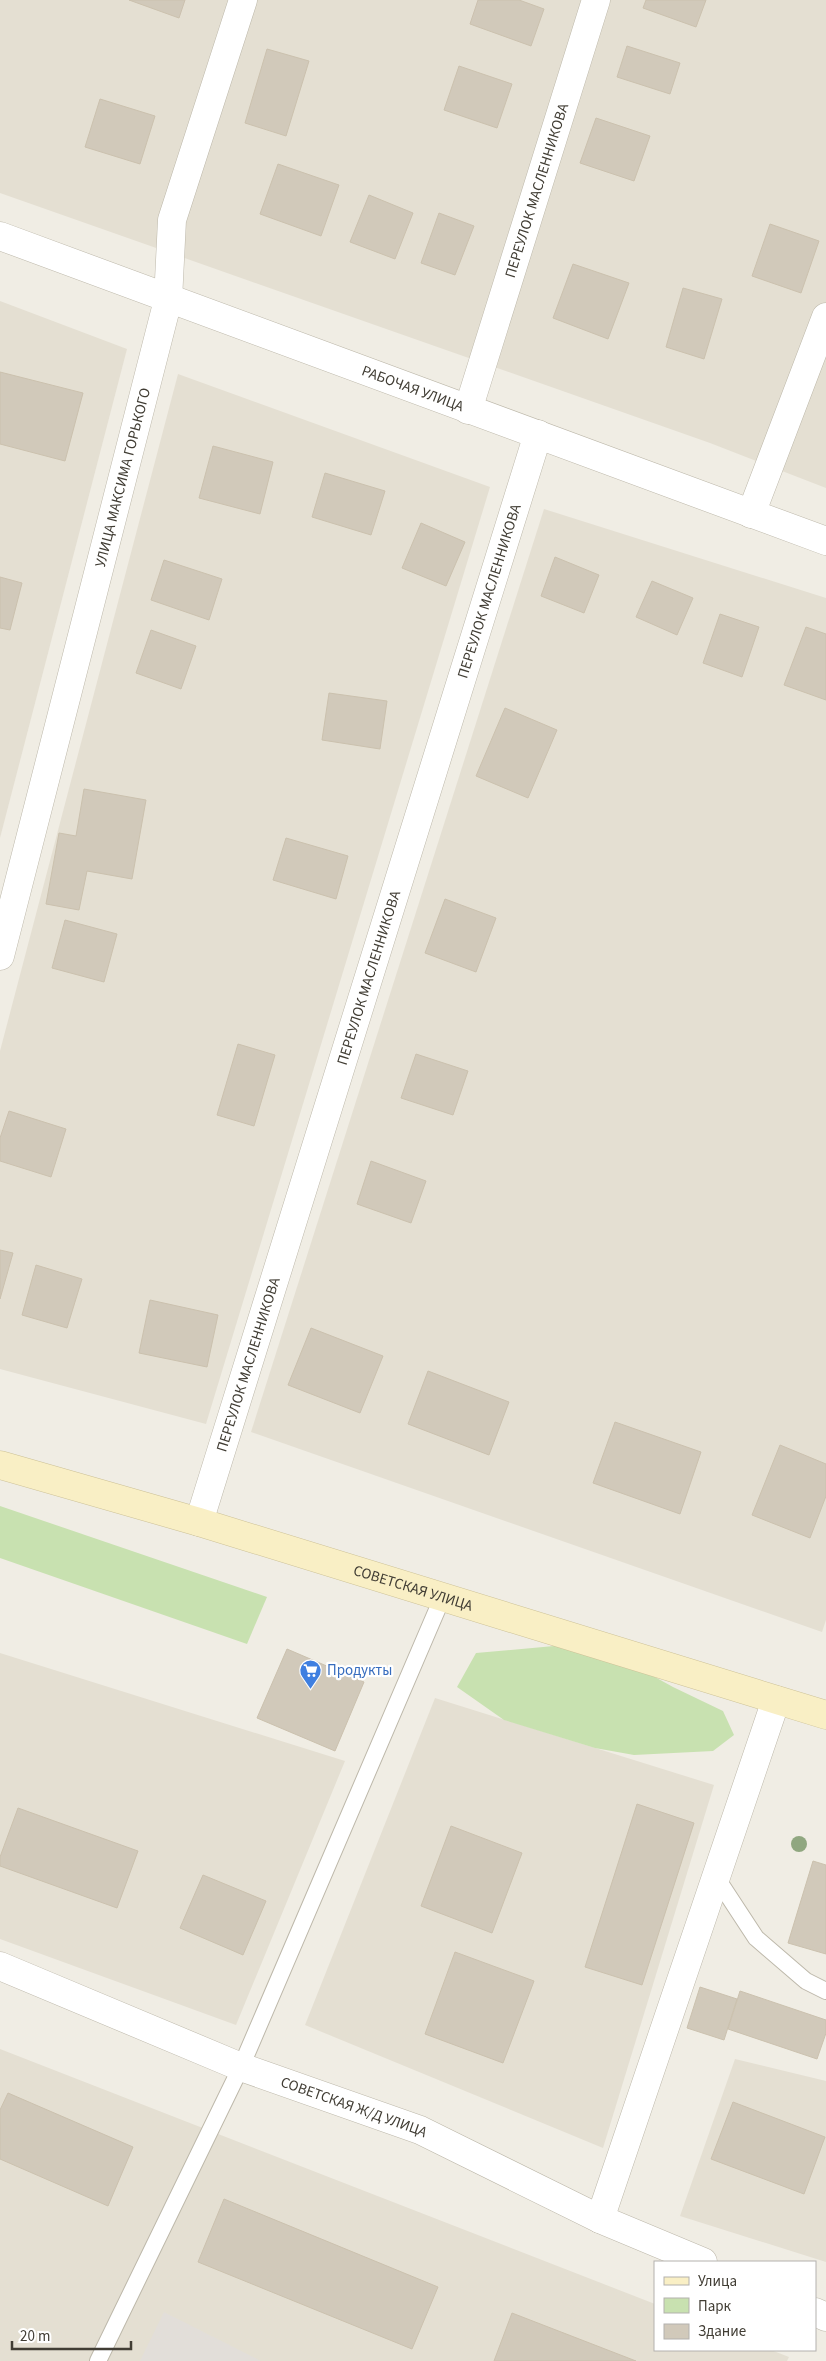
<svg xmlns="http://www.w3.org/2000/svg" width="826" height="2361" viewBox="0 0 826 2361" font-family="'Source Sans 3',sans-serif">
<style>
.residential{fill:#e4dfd2}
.industrial{fill:#e2ded9}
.green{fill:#c8e1b0}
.building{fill:#d1c9ba;stroke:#cbc1ae}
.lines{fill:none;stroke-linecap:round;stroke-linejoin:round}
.lane-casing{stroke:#bdb8aa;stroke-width:18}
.street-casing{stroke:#bdb8aa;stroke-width:29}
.secondary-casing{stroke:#ccc197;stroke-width:29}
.lane{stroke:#fff;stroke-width:16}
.street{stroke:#fff;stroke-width:28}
.secondary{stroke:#f9efc5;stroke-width:28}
.tree{fill:#90a780}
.labels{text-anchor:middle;stroke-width:4.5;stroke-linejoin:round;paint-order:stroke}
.street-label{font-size:15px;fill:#413d34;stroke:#fff}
.shop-label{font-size:15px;fill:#366cbe;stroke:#fff;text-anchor:start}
</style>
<rect width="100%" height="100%" fill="#f0ede4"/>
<g class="residential">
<polygon points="0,0 826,0 826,488 710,443 0,193"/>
<polygon points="0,301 127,349 0,838"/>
<polygon points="178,374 490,487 206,1424 0,1369 0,1051"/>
<polygon points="544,509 826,598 826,1620 822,1632 251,1432"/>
<polygon points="0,1653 345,1761 236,2025 0,1939"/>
<polygon points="435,1698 714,1785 603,2148 305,2025"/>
<polygon points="0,2049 655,2304 655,2350 771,2350 789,2357 787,2361 0,2361"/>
<polygon points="735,2059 826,2081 826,2262 680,2216"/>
</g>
<polygon class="industrial" points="164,2312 261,2361 140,2361"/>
<g class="green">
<polygon points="0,1506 267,1597 247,1644 0,1558"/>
<polygon points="554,1646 615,1655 673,1687 723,1711 734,1735 713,1751 634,1755 595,1748 504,1720 457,1687 476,1653"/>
</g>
<g class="building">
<polygon points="129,0 185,0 179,18"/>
<polygon points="478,0 519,0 544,9 531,46 470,24"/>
<polygon points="646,0 706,0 696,27 643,8"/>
<polygon points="627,46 680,63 670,94 617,77"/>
<polygon points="267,49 309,61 286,136 245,123"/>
<polygon points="459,66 512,84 497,128 444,110"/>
<polygon points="100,99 155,116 140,164 85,147"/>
<polygon points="596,118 650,136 634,181 580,163"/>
<polygon points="278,164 339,185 321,236 260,214"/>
<polygon points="369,195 413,213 395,259 350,242"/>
<polygon points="439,213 474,226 455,275 421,263"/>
<polygon points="770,224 819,241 801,293 752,276"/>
<polygon points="573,264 629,283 608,339 553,318"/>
<polygon points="683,288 722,299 704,359 666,347"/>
<polygon points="0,372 83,393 65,461 0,444"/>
<polygon points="213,446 273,462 260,514 199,498"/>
<polygon points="325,473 385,491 371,535 312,517"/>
<polygon points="421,523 465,542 446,586 402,568"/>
<polygon points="555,557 599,575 584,613 541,596"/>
<polygon points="164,560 222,579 209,620 151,600"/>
<polygon points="0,577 22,583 10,630 0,628"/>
<polygon points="652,581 693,598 677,635 636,617"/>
<polygon points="720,614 759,627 742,677 703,663"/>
<polygon points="806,627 826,634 826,700 784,685"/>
<polygon points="151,630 196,646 181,689 136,673"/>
<polygon points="329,693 387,701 380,749 322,740"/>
<polygon points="505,708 557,730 528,798 476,776"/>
<polygon points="84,789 146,800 132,879 87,871 79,910 46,904 59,833 76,836"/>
<polygon points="286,838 348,856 336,899 273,880"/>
<polygon points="445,899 496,918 476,972 425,953"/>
<polygon points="65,920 117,934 104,982 52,968"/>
<polygon points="238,1044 275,1055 254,1126 217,1115"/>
<polygon points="416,1054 468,1071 453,1115 401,1098"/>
<polygon points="9,1111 66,1129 51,1177 0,1161 0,1138"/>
<polygon points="371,1161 426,1181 411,1223 357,1204"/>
<polygon points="0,1250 13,1253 0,1299"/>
<polygon points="36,1265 82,1279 67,1328 22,1315"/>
<polygon points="150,1300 218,1315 207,1367 139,1353"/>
<polygon points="311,1328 383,1356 360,1413 288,1385"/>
<polygon points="428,1371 509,1402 489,1455 408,1424"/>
<polygon points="615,1422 701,1452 680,1514 593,1483"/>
<polygon points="780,1445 826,1464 826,1496 810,1538 752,1515"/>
<polygon points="287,1649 364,1682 335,1751 257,1718"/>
<polygon points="637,1804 694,1823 642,1985 585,1967"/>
<polygon points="18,1808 138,1851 117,1908 0,1866 0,1857"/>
<polygon points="451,1826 522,1853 492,1933 421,1906"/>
<polygon points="813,1861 826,1865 826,1954 788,1943"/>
<polygon points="203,1875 266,1901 243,1955 180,1928"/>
<polygon points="455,1952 534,1981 503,2063 425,2034"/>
<polygon points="700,1987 737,1999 724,2040 687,2028"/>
<polygon points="740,1991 826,2020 826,2033 817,2059 728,2029"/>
<polygon points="8,2093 133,2147 108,2206 0,2159 0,2110"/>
<polygon points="733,2102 825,2137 804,2194 711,2159"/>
<polygon points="224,2199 438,2287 412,2349 198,2262"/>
<polygon points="512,2313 636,2361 494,2361"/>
</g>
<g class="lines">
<defs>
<g id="lane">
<polyline points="716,1877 756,1938 806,1981 826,1991"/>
<polyline points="98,2361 241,2067 443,1596"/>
</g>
<g id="street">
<path id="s1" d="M0,236L826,541"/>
<path id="s2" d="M468,410L596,0"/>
<polyline points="751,514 826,317"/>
<path id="s3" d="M0,956L168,300L172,220L243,0"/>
<path id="s4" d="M199,1522L538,434"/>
<path id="s5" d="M0,1966L241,2067L420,2130L600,2219L703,2262"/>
<polyline points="600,2219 776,1700"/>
<polyline points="815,2312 826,2317"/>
</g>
<g id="secondary">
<path id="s6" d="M0,1465L199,1522L826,1715"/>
</g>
</defs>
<use href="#lane" class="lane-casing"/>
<use href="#street" class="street-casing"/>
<use href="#secondary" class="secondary-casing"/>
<use href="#lane" class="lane"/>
<use href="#street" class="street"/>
<use href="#secondary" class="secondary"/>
</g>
<circle class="tree" cx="799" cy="1844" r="8"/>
<defs>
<symbol id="supermarket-pin" viewBox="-11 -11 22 30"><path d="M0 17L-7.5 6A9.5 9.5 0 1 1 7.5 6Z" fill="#3f7fe0" stroke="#fff"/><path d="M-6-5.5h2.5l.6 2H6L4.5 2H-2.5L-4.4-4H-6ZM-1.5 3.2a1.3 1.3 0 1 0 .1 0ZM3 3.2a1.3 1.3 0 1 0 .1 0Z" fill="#fff"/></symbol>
</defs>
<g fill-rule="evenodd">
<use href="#supermarket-pin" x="298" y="1658" width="25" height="34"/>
</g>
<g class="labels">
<g class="street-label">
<text dy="5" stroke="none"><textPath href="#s2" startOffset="230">ПЕРЕУЛОК МАСЛЕННИКОВА</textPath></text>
<text dy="5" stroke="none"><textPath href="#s1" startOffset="440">РАБОЧАЯ УЛИЦА</textPath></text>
<text dy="5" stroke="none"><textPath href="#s3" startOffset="494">УЛИЦА МАКСИМА ГОРЬКОГО</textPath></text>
<text dy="5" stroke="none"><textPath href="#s4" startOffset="975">ПЕРЕУЛОК МАСЛЕННИКОВА</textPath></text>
<text dy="5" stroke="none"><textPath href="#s4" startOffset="570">ПЕРЕУЛОК МАСЛЕННИКОВА</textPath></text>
<text dy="5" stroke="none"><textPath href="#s4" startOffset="165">ПЕРЕУЛОК МАСЛЕННИКОВА</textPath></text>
<text dy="5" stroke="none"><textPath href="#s6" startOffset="431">СОВЕТСКАЯ УЛИЦА</textPath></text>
<text dy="5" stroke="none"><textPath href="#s5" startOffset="381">СОВЕТСКАЯ Ж/Д УЛИЦА</textPath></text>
</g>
<g class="shop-label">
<text x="327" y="1675">Продукты</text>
</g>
</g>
<rect x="654" y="2261" width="162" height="90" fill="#ffffff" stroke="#b3b1ae"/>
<rect x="664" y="2277" width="25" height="8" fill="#f9efc5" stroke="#b3b1ae"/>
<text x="698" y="2286" font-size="15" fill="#413d34">Улица</text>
<rect x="664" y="2298" width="25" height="15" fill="#c8e1b0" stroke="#b3b1ae"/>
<text x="698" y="2311" font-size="15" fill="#413d34">Парк</text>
<rect x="664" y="2324" width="25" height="15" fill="#d1c9ba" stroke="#b3b1ae"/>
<text x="698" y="2336" font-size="15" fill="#413d34">Здание</text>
<path d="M12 2341v8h119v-8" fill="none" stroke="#413d34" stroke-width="2.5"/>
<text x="20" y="2341" font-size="15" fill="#413d34" stroke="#ffffff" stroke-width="4" paint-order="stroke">20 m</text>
</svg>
